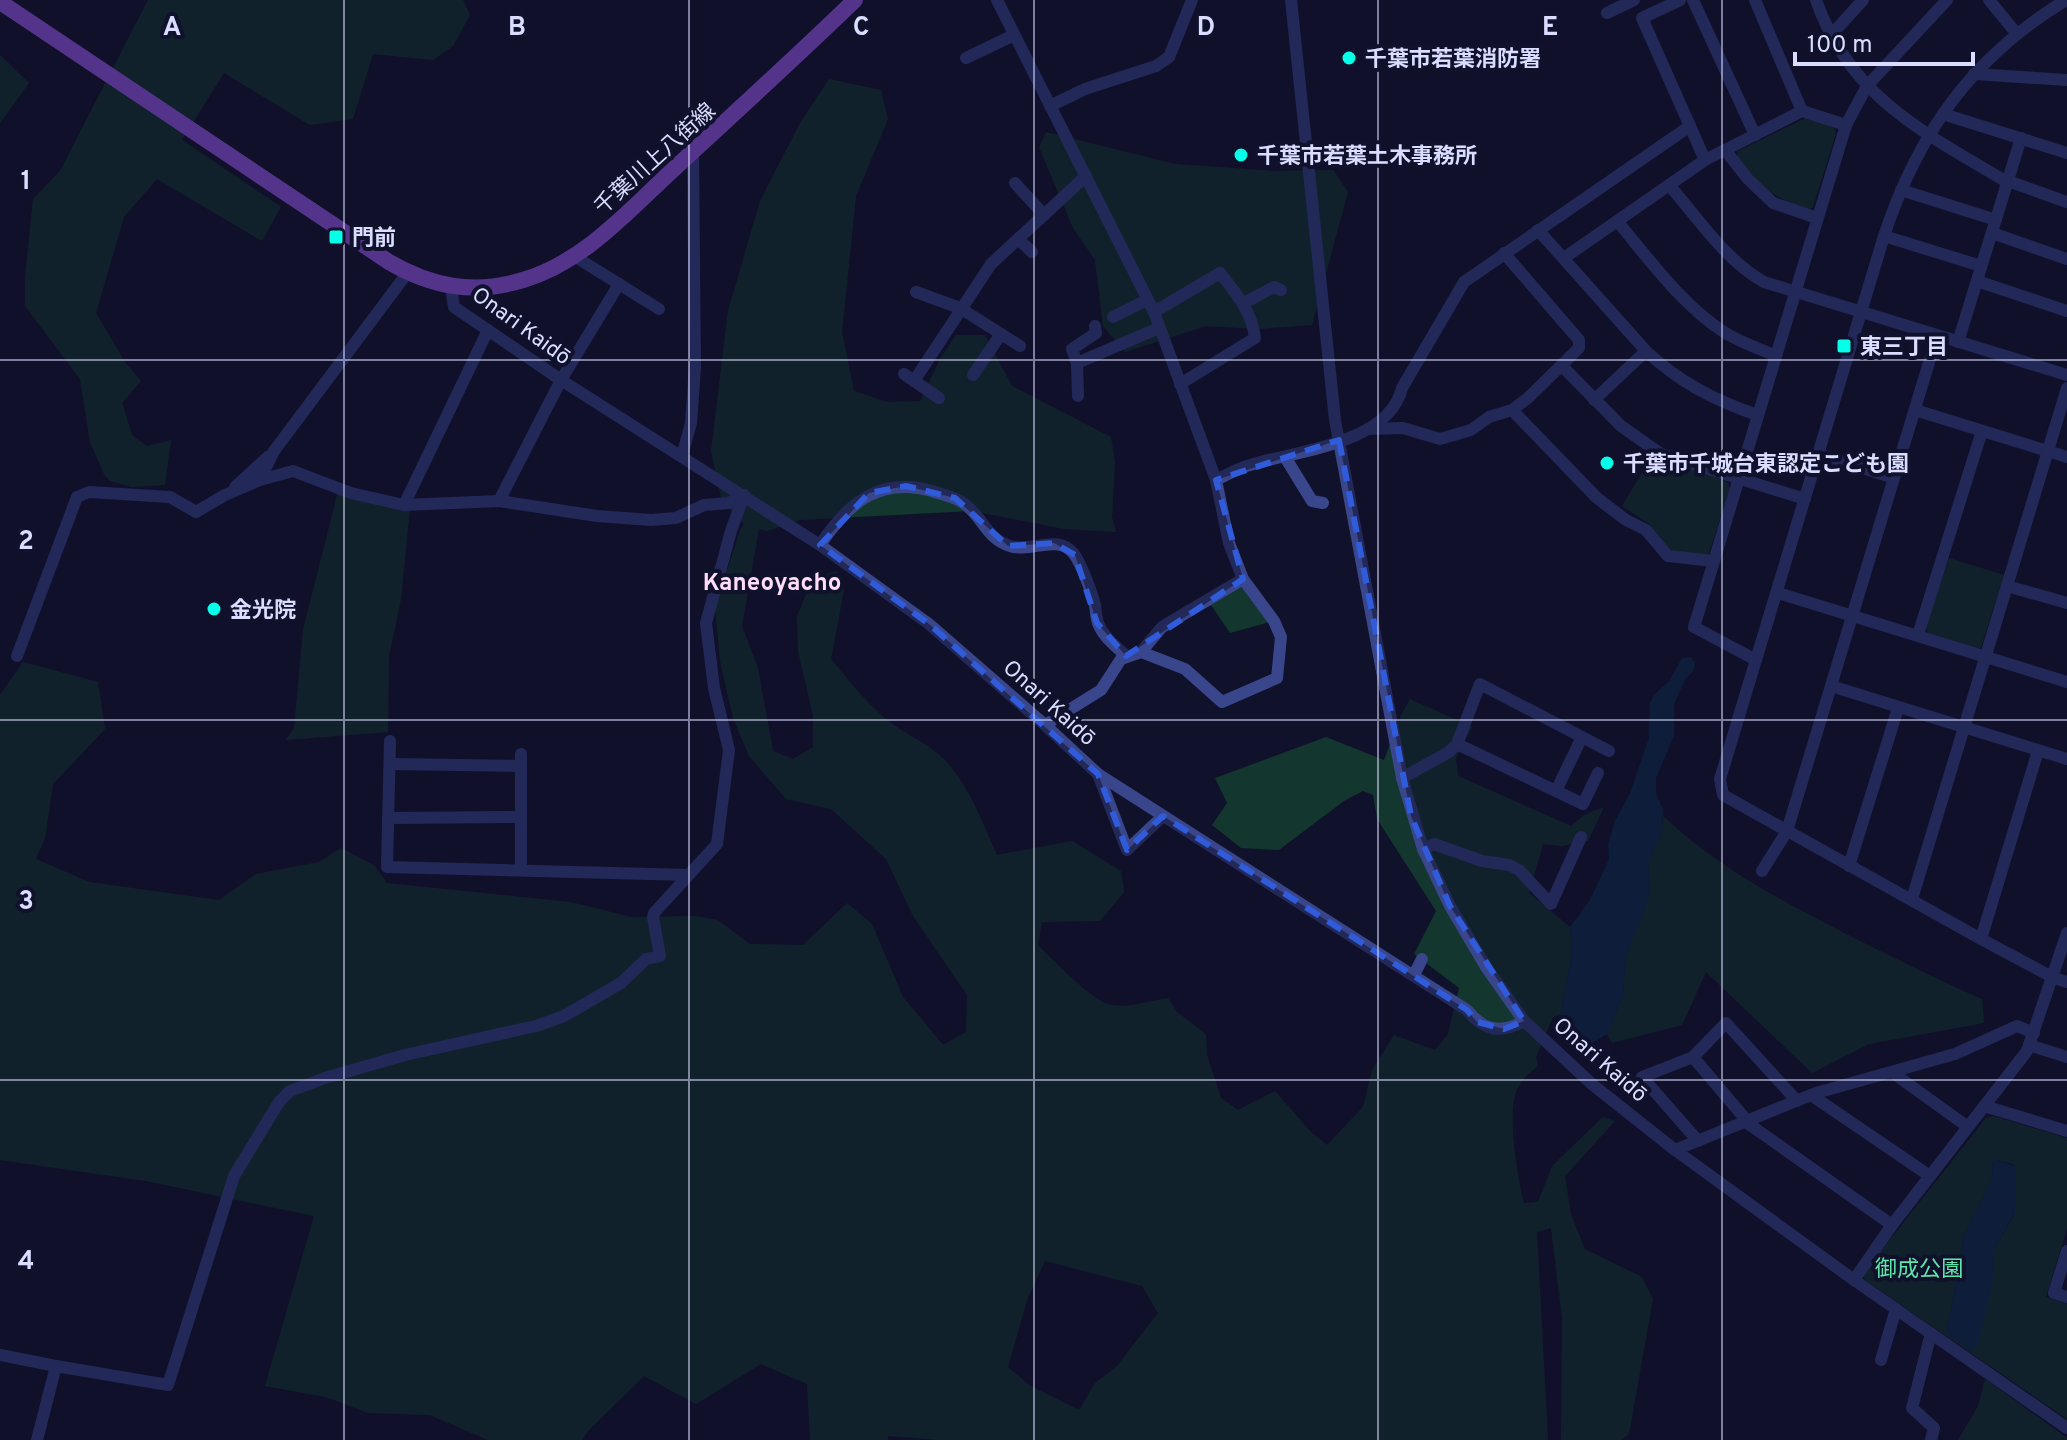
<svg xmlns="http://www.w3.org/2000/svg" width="2067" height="1440" viewBox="0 0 2067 1440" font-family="Overpass,'Noto Sans JP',sans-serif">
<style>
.green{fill:#13362e;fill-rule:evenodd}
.water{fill:#092e4c}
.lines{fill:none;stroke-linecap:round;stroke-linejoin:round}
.minor{stroke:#39468c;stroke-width:12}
.major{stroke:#a661ff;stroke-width:16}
.marked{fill:none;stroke:#305cdc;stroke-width:6;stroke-dasharray:16 10;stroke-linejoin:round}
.grid{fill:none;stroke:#daddff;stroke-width:2;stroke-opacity:0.55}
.poi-dot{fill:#06ffe8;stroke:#10112b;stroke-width:3}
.labels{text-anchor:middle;stroke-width:8;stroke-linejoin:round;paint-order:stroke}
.poi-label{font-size:22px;font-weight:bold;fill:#daddff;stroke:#10112b;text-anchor:start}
.street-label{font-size:22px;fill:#daddff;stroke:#10112b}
.park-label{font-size:22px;fill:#60e5aa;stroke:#10112b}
.neighbourhood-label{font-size:24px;font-weight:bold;fill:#ffdcf9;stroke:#10112b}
.grid-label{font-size:26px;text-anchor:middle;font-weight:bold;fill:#daddff;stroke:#10112b;stroke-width:8;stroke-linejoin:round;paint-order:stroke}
</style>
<rect width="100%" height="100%" fill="#10112b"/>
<g class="green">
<polygon points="148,0 463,0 470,15 453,46 433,60 373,54 353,119 310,125 224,73 182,140 281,207 262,241 157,179 124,217 96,313 125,362 141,381 122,403 132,435 147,446 171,440 165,485 132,487 110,481 104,474 90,442 80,379 25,306 25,277 33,199 60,171"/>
<polygon points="0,55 29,83 0,123"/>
<path d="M829,79L881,90L888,119L856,196L842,332L854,391L887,402L920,401L941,357L956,335H985L1012,386L1111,437L1115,462L1112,517L1116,532L1064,529L972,511L800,520L767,531L759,529L742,626L758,668L773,751L793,759L813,747V715L798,651L797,616L813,578L837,571L844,590L831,659C849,681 868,705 891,723C911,738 935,746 951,767C972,793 983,824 997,855L1072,841L1121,871L1124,892L1100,921L1042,922L1038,945C1052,959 1093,1002 1111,1005C1129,1008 1150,1001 1168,998L1177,1012L1206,1034L1207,1055L1221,1098L1238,1110L1275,1091L1311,1132L1327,1145L1363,1107L1372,1070L1394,1035L1435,1050L1448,1034L1459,988L1414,954L1436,911L1377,819L1373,795L1363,791L1344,801L1279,850L1241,848L1212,825L1227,803L1215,778L1326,737L1384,760L1400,717L1410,699L1472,727L1456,758L1458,776L1571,826L1584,815L1604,807L1588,841L1562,846L1543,844L1529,893L1570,927L1572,954L1560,1015L1553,1017L1536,1057L1538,1066C1532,1071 1524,1077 1520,1084C1504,1105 1518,1178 1524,1203L1538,1202L1552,1166L1603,1117L1615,1121L1565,1176L1571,1215L1585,1249L1642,1277L1653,1299L1629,1434L1621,1440H1561L1562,1318L1551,1228L1537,1232L1548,1440H941L888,1436V1440H810L807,1384L761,1364L696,1404L644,1376L588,1431L582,1440H488L430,1415L368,1413L326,1397L265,1386L314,1216L146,1181L0,1160V695L23,662L98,682L105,729L53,784L45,838L36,859L89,882L219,900L256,874L319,862L341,848L374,865L387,883L571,902L631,917L695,916L718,920L750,944L803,945L847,903L872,924L903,997L943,1045L966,1032L967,995L913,916L886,859L831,809L786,799L749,756L733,718L720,661L715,608L740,530L744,524L722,502L711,451L728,311L760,201L800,123ZM1045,1261L1142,1286L1158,1313L1117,1366L1095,1383L1079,1410L1029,1385L1008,1367L1027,1300Z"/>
<path d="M1806,118L1833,126L1836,133L1813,207L1808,210C1768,195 1764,188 1737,157L1738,151Z"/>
<polygon points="1046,132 1175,164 1274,171 1333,170 1348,192 1312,325 1257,329 1206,326 1125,352 1103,326 1095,260 1073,228 1039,147"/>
<polygon points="1654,453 1727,482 1730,488 1708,556 1674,553 1648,523 1622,506"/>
<polygon points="338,491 410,508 401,599 389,656 388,732 286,740 294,728 303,630"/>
<polygon points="1949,558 2004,575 1981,647 1978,649 1928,633 1926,624"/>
<polygon points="1244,583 1270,622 1230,633 1209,602"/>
<path d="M1663,816C1720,870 1791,906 1860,941C1901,961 1940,981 1982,999L1984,1023L1869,1044L1812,1073L1706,972L1682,1025L1612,1043L1607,1034L1623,995L1626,957L1631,940L1650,894L1648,863L1662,831Z"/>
<path d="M1993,1116L2067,1138V1228L2046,1297L2067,1304V1419L1865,1280L1863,1274L1986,1118ZM1993,1159L2015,1165L2014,1215L1994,1250L1993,1281L1947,1331L1964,1235L1992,1181Z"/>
<polygon points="1985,1379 2067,1438 2067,1440 1958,1440 1978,1406"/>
</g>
<g class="water">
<polygon points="1691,657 1695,663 1693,671 1685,680 1674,704 1674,736 1656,778 1656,794 1663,809 1662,831 1648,863 1650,894 1626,957 1623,995 1607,1034 1589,1045 1560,1015 1572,954 1570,927 1590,900 1609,859 1608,844 1615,821 1630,793 1649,738 1650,703 1654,695 1669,681 1682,658"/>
<polygon points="1993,1159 2015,1166 2015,1212 1994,1250 1993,1281 1977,1347 1972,1351 1948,1335 1947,1331 1964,1235 1992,1181"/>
</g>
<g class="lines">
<g class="minor">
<polyline points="997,0 1154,312 1216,480 1229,543 1243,579 1274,621 1281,637 1277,678 1222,702 1185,669 1141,652"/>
<polyline points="1291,0 1335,420 1402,778 1423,849 1450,906 1486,967 1524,1021 1593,1085 1675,1150 1854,1280 2067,1428"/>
<polyline points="1680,0 1642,18 1705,160"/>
<polyline points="1693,0 1755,135"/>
<polyline points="1755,0 1802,111"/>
<path d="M1816,0C1850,98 1925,133 2007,182"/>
<polyline points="1989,0 2017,34"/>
<path d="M2066,0C1972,57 1918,133 1884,236L1720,779L1723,795L1981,939L2054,978L2067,982"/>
<polyline points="1607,13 1634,0"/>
<polyline points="1832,34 1863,0"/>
<polyline points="966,58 1014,35"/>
<polyline points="1974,74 2067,80"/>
<polyline points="1050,106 1085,89 1156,66 1169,57 1192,0"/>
<polyline points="1943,114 2067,153"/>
<polyline points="1725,150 1748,179 1773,203 1817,218"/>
<polyline points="2008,181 2067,202"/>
<polyline points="1015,183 1044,215"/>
<path d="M1669,185C1698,218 1725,260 1764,282L2067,375"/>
<polyline points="1901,190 1996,220"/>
<path d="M1617,221C1649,259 1681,304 1724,332C1739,342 1758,348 1774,355"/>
<path d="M1538,230L1646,351C1679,382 1714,400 1757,415"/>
<polyline points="1992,233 2067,259"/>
<polyline points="1884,236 1981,266"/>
<polyline points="1018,239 1032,252"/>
<polyline points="574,256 659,309"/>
<polyline points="1564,258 1705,160 1802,111 1846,125"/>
<polyline points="1977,281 2067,311"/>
<path d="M451,287L454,307L561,380L820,545L929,624L1045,725L1098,774L1467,1010C1484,1031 1501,1034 1524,1021"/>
<polyline points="916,292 960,308 1020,346"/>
<polyline points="1244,303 1274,287 1281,290"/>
<path d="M1154,312L1220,273C1236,293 1252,312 1255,338L1180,384"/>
<polyline points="1113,317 1147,300"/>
<polyline points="1958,342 2021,138"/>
<polyline points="1077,363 1159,328"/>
<polyline points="1562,366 1621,426 1661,454 1805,499"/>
<polyline points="904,374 939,398"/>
<polyline points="973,375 1001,334"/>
<polyline points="914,381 991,264 1086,176"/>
<polyline points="1078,396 1077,363 1072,349 1096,333 1095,326"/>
<polyline points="1594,400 1646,351"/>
<polyline points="1512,410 1597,498 1626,520 1646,530 1668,556 1713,561"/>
<polyline points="1915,410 2067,457"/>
<polyline points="1368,429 1403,428 1440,439 1471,430 1489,417 1512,410 1528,398 1579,348 1579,340 1504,253"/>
<polyline points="1819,454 1894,478"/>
<polyline points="682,456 691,423 695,367 693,151"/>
<polyline points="1285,457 1312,501 1323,503"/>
<polyline points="260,480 293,471 351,493 404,505 499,501 597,516 651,520 676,518 704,505 729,503 744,495"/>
<path d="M1216,480C1227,475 1238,468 1250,465C1295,451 1389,444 1402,388L1464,282L1690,126"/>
<polyline points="235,487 269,456"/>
<polyline points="499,501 561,380 619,284"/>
<polyline points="404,505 488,330"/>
<path d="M820,545C848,503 880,476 932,491C943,495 957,497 966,505C983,518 987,539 1010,546C1031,553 1057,533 1074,554C1081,563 1092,593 1095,605C1096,611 1096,618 1098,623C1103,637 1116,646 1126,656"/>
<polyline points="2007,586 2067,603"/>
<polyline points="1778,593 2067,682"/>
<polyline points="1918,635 1982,431"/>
<polyline points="17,656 77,497 89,492 170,497 196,512 225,495 260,480 274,451 408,272"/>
<polyline points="1756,660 1694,627 1846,125 1867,86 1947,0"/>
<polyline points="1831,686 2067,759"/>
<polyline points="1045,725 1101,690 1121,659 1141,652 1162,627 1243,579"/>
<polyline points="390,741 387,867 688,875"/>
<polyline points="1457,744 1583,804 1598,773"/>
<polyline points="521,754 521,870"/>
<polyline points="390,764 521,766"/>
<polyline points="1098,774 1127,850 1163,816"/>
<polyline points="1402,778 1449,752 1457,744 1480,684 1609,751"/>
<polyline points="1556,791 1582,737"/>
<polyline points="388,818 521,817"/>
<polyline points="1423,849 1434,844 1482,861 1509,865 1519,870 1551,904 1581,837"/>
<polyline points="1849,866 1898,708"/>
<polyline points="1762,871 1787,831 1937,336"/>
<polyline points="1912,899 2067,388"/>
<polyline points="1981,939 2038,751"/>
<polyline points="1414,975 1422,959"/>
<polyline points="2029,1045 2067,1057"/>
<polyline points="1693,1057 1748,1122"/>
<polyline points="1893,1073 1968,1127"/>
<polyline points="1811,1095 1930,1176"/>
<polyline points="1984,1106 2067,1131"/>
<polyline points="1746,1122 1892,1225"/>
<polyline points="1698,1141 1642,1077 1693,1057 1726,1023 1797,1101"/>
<polyline points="1675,1150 1816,1093 1955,1054 2017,1026 2034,1033"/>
<polyline points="2067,1251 2054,1293 2067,1297"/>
<polyline points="1854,1280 1892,1225 2027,1051 2067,933"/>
<polyline points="0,1355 56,1366"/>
<polyline points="1881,1360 1896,1309"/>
<polyline points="37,1440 56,1366 168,1385 234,1176 279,1102 290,1091 325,1078 405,1055 536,1026 564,1016 621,983 646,959 660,956 653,917 654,913 717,844 729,750 714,688 706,623 731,531 744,495"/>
<polyline points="1931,1440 1934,1428 1912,1408 1931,1333"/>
</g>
<path class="major" d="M0,2L389,262C432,287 474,295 523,280C585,262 631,208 677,166C737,111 797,56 855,0"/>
</g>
<path d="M0 0H2067V1440H0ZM1339,440L1411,816L1450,906L1524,1021L1504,1029L1477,1022L1467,1010L1163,816L1127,850L1098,774L929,624L820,545L869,493L906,486L955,498L1008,546L1054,543L1075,555L1097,623L1126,656L1243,579L1216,480Z" fill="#10112b" fill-opacity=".55" fill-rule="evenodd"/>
<path class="marked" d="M1339,440L1411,816L1450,906L1524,1021L1504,1029L1477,1022L1467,1010L1163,816L1127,850L1098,774L929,624L820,545L869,493L906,486L955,498L1008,546L1054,543L1075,555L1097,623L1126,656L1243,579L1216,480Z"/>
<path class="grid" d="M344,0V1440M689,0V1440M1034,0V1440M1378,0V1440M1722,0V1440M0,360H2067M0,720H2067M0,1080H2067"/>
<g class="poi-dot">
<circle cx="1349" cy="58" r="8"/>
<circle cx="1241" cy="155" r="8"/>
<rect x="328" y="229" width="16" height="16" rx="4"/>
<rect x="1836" y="338" width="16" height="16" rx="4"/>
<circle cx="1607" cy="463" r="8"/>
<circle cx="214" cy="609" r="8"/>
</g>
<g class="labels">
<g class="poi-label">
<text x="1365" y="66">千葉市若葉消防署</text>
<text x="1257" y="163">千葉市若葉土木事務所</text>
<text x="352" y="245">門前</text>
<text x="1860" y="354">東三丁目</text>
<text x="1623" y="471">千葉市千城台東認定こども園</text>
<text x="230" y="617">金光院</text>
</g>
<g class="street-label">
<text transform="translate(654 158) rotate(-42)" y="8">千葉川上八街線</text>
<text transform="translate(522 325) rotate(36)" y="8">Onari Kaidō</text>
<text transform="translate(1050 702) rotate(42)" y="8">Onari Kaidō</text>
<text transform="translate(1601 1059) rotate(41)" y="8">Onari Kaidō</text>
</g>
<g class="park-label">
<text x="1919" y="1276">御成公園</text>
</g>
<g class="neighbourhood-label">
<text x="772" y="590">Kaneoyacho</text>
</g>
</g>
<g class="grid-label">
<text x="172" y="35">A</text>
<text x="517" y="35">B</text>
<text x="861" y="35">C</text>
<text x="1206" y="35">D</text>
<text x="1550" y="35">E</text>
<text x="26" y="189">1</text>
<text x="26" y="549">2</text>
<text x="26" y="909">3</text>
<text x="26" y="1269">4</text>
</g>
<path d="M1795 52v12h178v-12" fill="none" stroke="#daddff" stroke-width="4"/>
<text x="1807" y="52" font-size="24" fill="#daddff" stroke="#10112b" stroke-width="6" paint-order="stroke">100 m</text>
</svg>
